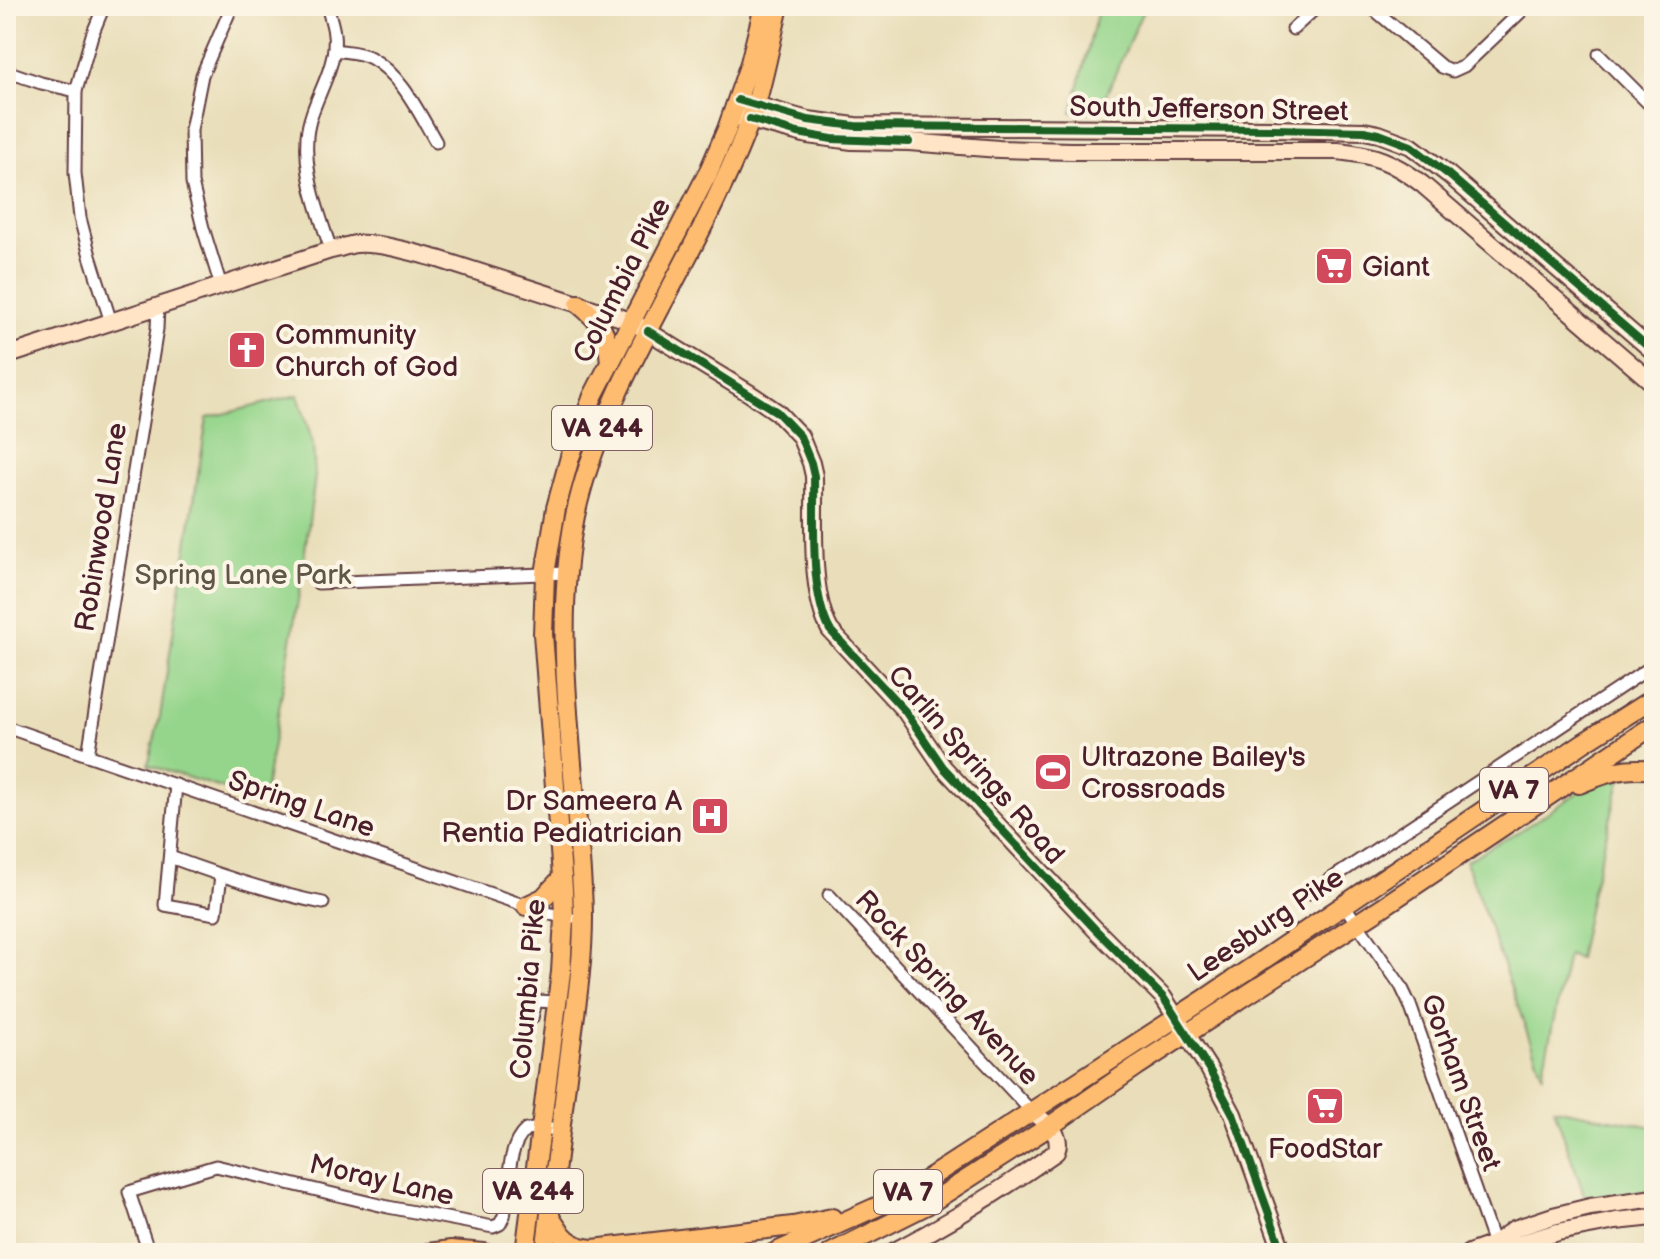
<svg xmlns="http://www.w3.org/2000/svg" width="1660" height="1259" viewBox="0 0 1660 1259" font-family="'Balsamiq Sans',sans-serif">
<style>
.green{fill:#95d58b;stroke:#707a5b;stroke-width:2}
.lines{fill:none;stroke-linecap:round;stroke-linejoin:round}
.street-casing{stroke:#623c40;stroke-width:15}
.secondary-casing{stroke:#623c40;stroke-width:20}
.primary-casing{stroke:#623c40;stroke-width:22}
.street{stroke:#fff;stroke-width:11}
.secondary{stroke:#ffe4c6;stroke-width:16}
.primary{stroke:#febc70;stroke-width:18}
.cycleway-casing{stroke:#fcf5e5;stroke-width:13}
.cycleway{stroke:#1b5e20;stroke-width:8}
.labels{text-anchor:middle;stroke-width:8;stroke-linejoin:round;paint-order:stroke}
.shield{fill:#fcf5e5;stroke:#7f5f63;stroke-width:2}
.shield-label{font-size:26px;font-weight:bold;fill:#4a1f2b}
.street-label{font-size:28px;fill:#4a1f2b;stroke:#fcf5e5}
.poi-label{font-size:28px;fill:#4a1f2b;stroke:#fcf5e5;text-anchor:start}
.park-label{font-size:28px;fill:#605648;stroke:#fcf5e5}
</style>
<rect width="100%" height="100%" fill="#fcf5e5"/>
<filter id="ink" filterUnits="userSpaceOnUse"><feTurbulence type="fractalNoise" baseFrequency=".0125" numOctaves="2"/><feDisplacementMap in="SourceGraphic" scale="16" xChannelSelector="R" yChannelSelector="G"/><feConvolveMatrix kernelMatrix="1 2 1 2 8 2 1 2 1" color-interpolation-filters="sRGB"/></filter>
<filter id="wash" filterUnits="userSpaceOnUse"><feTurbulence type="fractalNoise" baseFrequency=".006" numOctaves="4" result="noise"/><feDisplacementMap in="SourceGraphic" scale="32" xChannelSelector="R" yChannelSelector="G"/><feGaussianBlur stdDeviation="1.8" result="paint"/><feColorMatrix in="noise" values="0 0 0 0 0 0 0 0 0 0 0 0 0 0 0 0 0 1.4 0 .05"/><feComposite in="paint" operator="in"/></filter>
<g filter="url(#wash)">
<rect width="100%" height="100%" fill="#e9deb9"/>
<g class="green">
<polygon points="1099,6 1145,6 1099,111 1072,112"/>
<polygon points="298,395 313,444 315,477 299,595 263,801 148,765 160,716 207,418"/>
<polygon points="1622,774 1592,891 1578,959 1568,955 1542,1074 1466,861 1521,830 1587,787"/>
<polygon points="1554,1108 1654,1127 1654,1190 1586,1200"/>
</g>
</g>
<g filter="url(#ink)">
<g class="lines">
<defs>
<g id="street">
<polyline points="104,6 92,35 76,91 75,173 80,218 90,256 111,322"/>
<path d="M327,6C331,20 336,33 334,48C331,79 310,105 307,136C304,177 319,213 331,250"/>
<polyline points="1370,6 1442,67 1453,71 1464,66 1527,6"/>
<polyline points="1293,29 1318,6"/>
<path d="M334,50C346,52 361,52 371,58C402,75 419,113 436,142"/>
<polyline points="1599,54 1654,109"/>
<polyline points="6,71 41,83 76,91"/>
<polyline points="221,286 203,228 192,183 191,130 202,75 232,6"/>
<polyline points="318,583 567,573"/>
<polyline points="6,727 526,906 564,918 570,918"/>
<polyline points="88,755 157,329 158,306"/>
<polyline points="176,785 165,905 216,914 221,876"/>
<path d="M170,857C221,876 271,893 323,903"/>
<polyline points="1310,893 1654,665"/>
<polyline points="829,895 1032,1112"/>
<polyline points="1344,905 1401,986 1410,1005 1494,1244"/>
<polyline points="532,1018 536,1001 557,1002"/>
<path d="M149,1253L129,1192L216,1166L388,1207L493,1227L500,1224L504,1216C510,1190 505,1148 526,1130L541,1128L560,1130"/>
</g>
<g id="secondary">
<polyline points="738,100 808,120 855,126 1273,129 1364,131 1379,134 1411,146 1449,175 1654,352"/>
<path d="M738,117L808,135L852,141L909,142L999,149L1071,151H1338C1375,155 1392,161 1422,184L1654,384"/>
<path d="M6,356L331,250C339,249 347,245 356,244C381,242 414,253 438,259L631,321L749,393L777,412L800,436L811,463L814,476C815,521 809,591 830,630L905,711L943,767L1095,929L1163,997L1209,1069L1233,1114L1283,1253"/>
<polyline points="1494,1244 1519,1244 1558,1232 1616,1221 1654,1217"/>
<path d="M891,1253C949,1223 1002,1190 1056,1152C1064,1134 1045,1122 1032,1112"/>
<polyline points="1469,1253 1494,1244 1514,1229 1553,1216 1590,1207 1654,1198"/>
</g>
<g id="primary">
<path d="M579,304C602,323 608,333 610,363"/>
<path d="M1579,784C1607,773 1623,766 1654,770"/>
<polyline points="526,906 543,898 562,878"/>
<path d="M550,1217C561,1235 570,1248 593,1249L793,1226L832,1218"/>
<polyline points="428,1253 451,1250 484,1253"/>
<polyline points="525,1253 561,972 564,918 563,889 543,634 545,574 556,508 570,457 593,396 708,173 727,129 750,63 764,6"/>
<path d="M545,1253C553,1189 561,1124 569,1060C575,1013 583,965 583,918C583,890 580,861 578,833C570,730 554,619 575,516C600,401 668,302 717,197C731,168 744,138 755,107C765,74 771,40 779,6"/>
<polyline points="774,1253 903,1195 1205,999 1583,743 1654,698"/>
<polyline points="831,1253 927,1205 1050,1126 1137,1066 1384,906 1654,725"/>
</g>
</defs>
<use href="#street" class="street-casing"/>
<use href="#secondary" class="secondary-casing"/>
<use href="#primary" class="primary-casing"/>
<use href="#street" class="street"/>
<use href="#secondary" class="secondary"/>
<use href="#primary" class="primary"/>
<defs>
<g id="cycleway">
<polyline points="738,100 808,120 855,126 1273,129 1364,131 1379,134 1411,146 1449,175 1654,352"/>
<polyline points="750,119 798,133 832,139 909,142"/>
<path d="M648,331L777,412L800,436L811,463L814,476C815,521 809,591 830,630L905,711L943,767L1095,929L1163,997L1209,1069L1233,1114L1283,1253"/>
</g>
</defs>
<use href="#cycleway" class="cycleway-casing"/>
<use href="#cycleway" class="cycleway"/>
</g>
</g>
<defs>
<symbol id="supermarket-square" viewBox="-11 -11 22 22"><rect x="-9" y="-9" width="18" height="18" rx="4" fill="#d1495b" stroke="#fcf5e5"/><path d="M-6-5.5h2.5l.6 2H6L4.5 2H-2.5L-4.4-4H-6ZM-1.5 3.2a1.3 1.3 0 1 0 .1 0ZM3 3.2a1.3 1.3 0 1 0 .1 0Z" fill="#fff"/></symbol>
<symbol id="church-square" viewBox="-11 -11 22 22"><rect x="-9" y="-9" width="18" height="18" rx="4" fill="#d1495b" stroke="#fcf5e5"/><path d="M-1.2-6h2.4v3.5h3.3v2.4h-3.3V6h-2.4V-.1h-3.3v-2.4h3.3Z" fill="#fff"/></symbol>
<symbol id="stadium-square" viewBox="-11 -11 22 22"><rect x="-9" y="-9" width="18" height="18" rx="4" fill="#d1495b" stroke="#fcf5e5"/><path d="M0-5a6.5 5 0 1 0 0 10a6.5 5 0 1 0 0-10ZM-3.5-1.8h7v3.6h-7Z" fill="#fff"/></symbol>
<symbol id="hospital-square" viewBox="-11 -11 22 22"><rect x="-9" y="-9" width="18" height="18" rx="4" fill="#d1495b" stroke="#fcf5e5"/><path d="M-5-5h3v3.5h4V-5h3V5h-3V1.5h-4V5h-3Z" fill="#fff"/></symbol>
</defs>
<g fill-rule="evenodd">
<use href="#supermarket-square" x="1312" y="244" width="44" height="44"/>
<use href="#church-square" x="225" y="328" width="44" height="44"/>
<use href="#stadium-square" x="1031" y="750" width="44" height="44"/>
<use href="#hospital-square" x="688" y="794" width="44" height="44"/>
<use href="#supermarket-square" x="1303" y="1084" width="44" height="44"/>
</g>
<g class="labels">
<g class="shield">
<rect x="552" y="406" width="100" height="44" rx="6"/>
<rect x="1480" y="768" width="68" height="44" rx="6"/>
<rect x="483" y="1169" width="100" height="44" rx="6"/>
<rect x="874" y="1170" width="68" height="44" rx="6"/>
</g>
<g class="shield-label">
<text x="602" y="437">VA 244</text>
<text x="1514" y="799">VA 7</text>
<text x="533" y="1200">VA 244</text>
<text x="908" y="1201">VA 7</text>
</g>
<g class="street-label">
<text transform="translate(1209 108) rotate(1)" y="10">South Jefferson Street</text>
<text transform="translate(621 280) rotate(-63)" y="10">Columbia Pike</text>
<text transform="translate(100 527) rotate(-81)" y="10">Robinwood Lane</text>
<text transform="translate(977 764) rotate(49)" y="10">Carlin Springs Road</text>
<text transform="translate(302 803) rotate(19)" y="10">Spring Lane</text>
<text transform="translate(1265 924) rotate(-34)" y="10">Leesburg Pike</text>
<text transform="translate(948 987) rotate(47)" y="10">Rock Spring Avenue</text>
<text transform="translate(527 989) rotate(-85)" y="10">Columbia Pike</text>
<text transform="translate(1462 1082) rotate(70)" y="10">Gorham Street</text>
<text transform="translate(382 1179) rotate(13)" y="10">Moray Lane</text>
</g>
<g class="poi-label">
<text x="1362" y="276">Giant</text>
<text x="275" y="344">Community<tspan x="275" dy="32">Church of God</tspan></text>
<text x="1081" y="766">Ultrazone Bailey's<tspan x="1081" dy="32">Crossroads</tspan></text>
<text x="682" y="810" text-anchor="end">Dr Sameera A<tspan x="682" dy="32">Rentia Pediatrician</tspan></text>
<text x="1325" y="1158" text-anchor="middle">FoodStar</text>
</g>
<g class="park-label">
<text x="243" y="584">Spring Lane Park</text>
</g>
</g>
<rect width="1660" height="1259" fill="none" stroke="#fcf5e5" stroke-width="32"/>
</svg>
